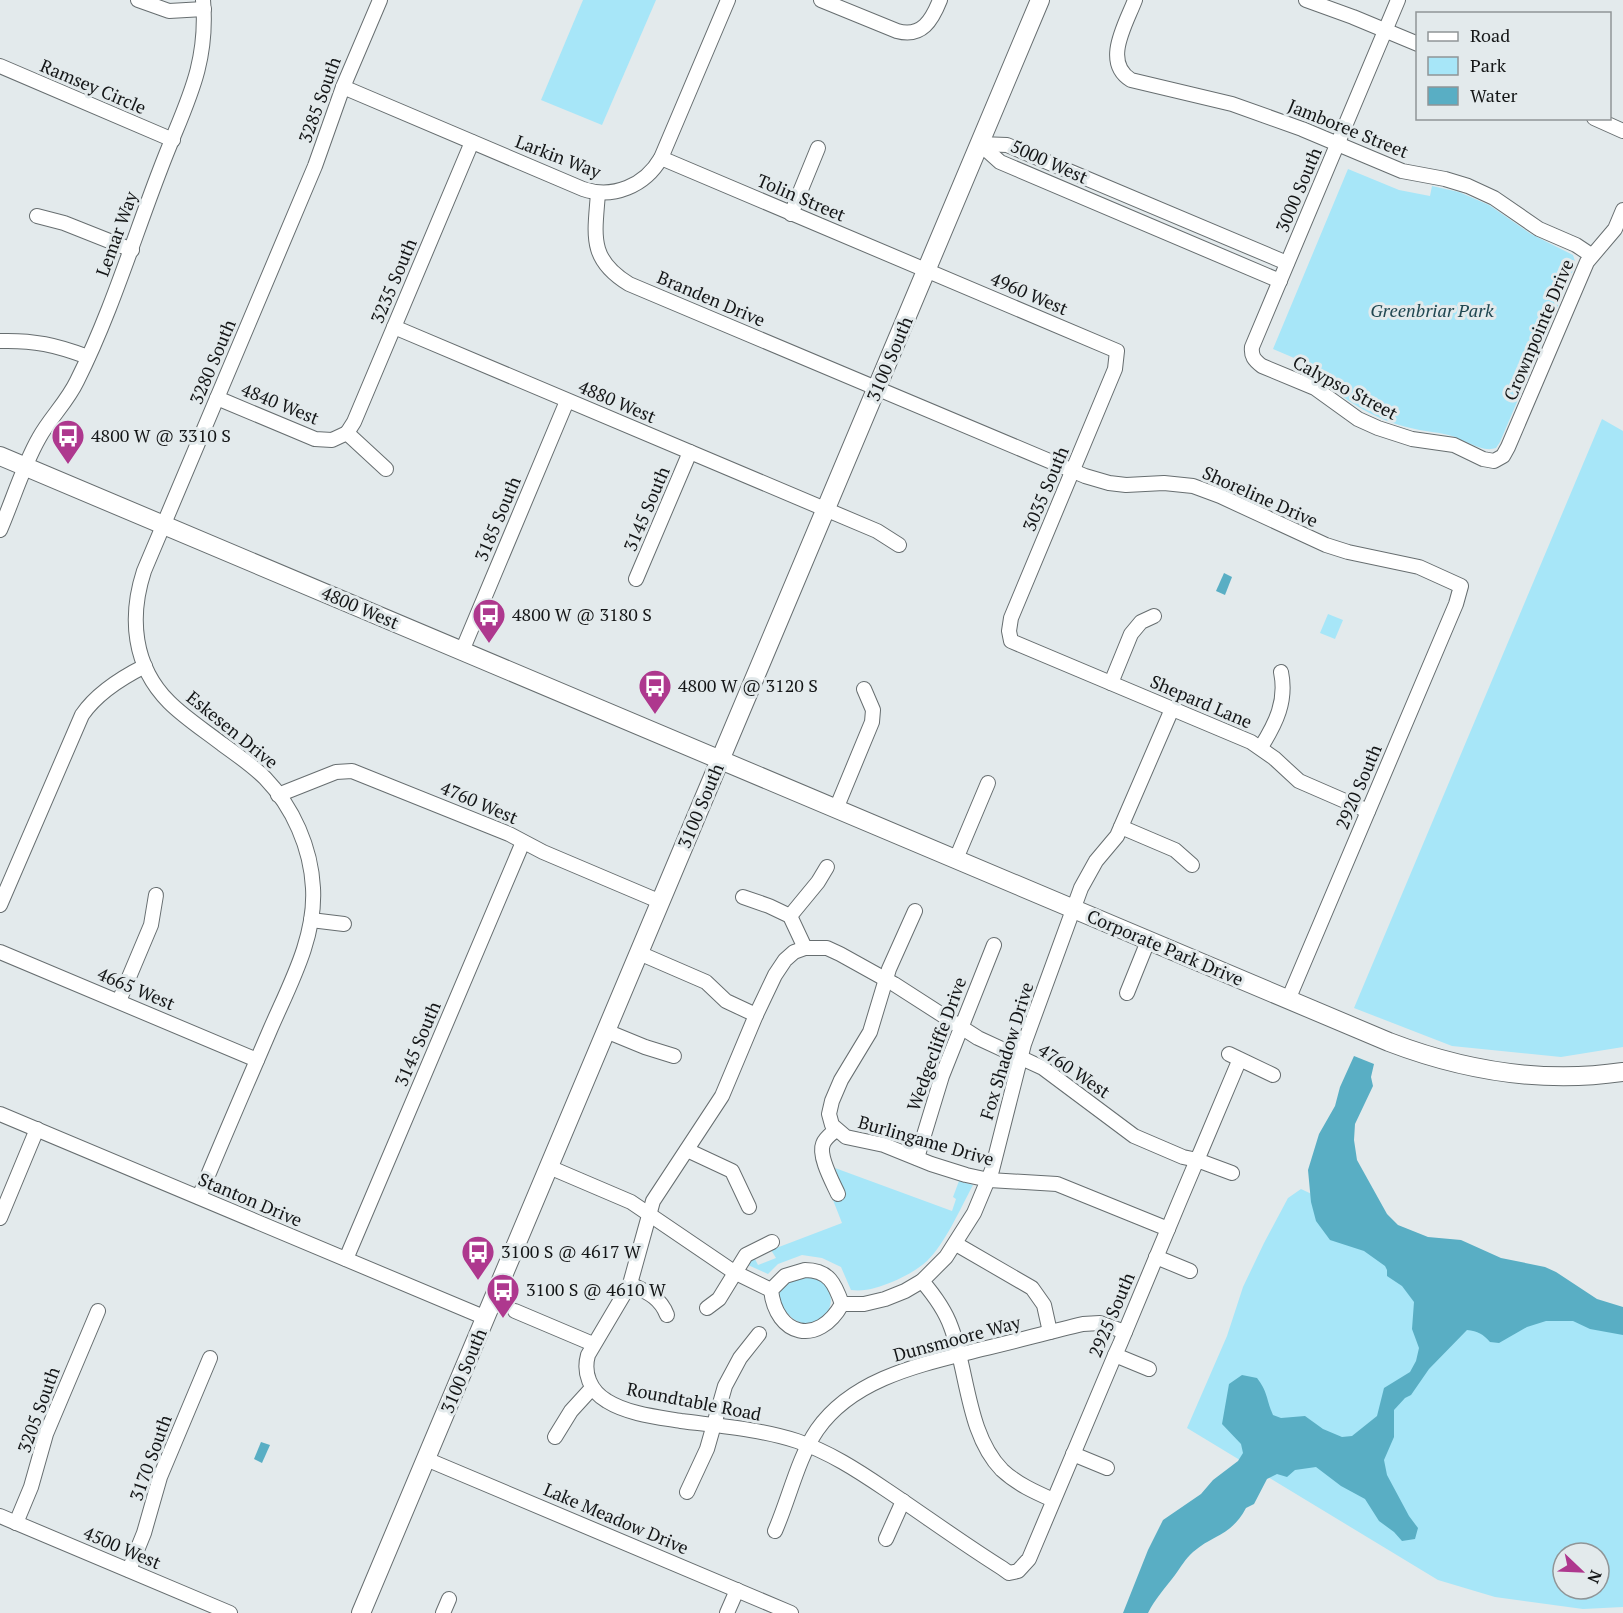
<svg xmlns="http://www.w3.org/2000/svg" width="1623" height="1613" viewBox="0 0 1623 1613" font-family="'PT Serif',serif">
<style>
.green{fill:#a7e6f8;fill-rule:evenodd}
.water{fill:#59aec4}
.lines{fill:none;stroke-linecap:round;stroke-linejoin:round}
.street-casing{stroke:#676e70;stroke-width:16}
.secondary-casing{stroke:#676e70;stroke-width:20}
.street{stroke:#fff;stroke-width:14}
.secondary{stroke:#fff;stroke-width:18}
.labels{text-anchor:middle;stroke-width:6;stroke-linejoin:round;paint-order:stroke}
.street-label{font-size:18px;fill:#141617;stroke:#e3eaec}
.park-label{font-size:18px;font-style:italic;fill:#204751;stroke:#e3eaec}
.poi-label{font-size:18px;fill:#141617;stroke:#e3eaec;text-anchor:start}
</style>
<rect width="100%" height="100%" fill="#e3eaec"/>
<g class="green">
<polygon points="583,0 656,0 602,125 541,100"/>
<path d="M1348,169L1399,190L1430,196L1432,186L1459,192L1489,205L1531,234L1573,255L1575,261L1574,268L1500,442L1496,448C1482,453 1465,440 1452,436C1440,432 1427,432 1415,429C1389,424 1365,412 1343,397L1349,389L1327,372L1273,349Z"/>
<polygon points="1602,419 1623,431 1623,1047 1561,1057 1452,1046 1354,1008"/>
<polygon points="1328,614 1343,620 1335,639 1320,633"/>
<path d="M835,1168L952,1211L956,1199L953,1197L959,1181L973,1185C961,1207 945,1244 927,1261C917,1270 904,1277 892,1282C880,1287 865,1292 851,1290L841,1267L822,1258L802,1255L778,1264L768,1274L748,1265L754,1257L758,1265L776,1258L771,1250L842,1223L833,1200L845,1195Z"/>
<path d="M1301,1189L1590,1325L1623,1332V1607L1583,1609L1495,1597L1438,1580L1187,1428L1227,1336L1243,1287L1264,1243L1288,1198ZM1563,1553H1599V1589H1563Z"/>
<path d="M811,1275C850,1293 824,1332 799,1322C786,1316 771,1297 784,1284C790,1278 802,1277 811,1275Z"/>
</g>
<g class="water">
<polygon points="1224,573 1232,577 1225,595 1216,591"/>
<path d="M1354,1056L1374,1064L1371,1077L1373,1086L1355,1124L1354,1140L1357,1160L1387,1214L1398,1225L1428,1237L1461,1240L1501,1258L1545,1267L1556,1272L1597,1299L1623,1307V1335L1590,1329L1573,1321H1546L1527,1327L1499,1343L1490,1342C1483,1334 1478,1331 1467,1330L1429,1369L1411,1395L1405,1398L1394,1410V1437L1384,1460L1387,1475L1409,1516L1418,1528L1415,1539L1402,1541L1394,1532L1379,1521L1365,1499L1341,1486L1316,1467L1295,1470L1287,1477L1277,1474L1267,1479L1254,1504L1246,1508C1231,1536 1214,1534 1193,1552C1185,1559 1181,1567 1175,1575C1166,1587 1155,1599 1148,1613H1123L1148,1550L1163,1520L1201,1494L1213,1480L1238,1461L1243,1453L1241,1444L1222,1424L1229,1384L1242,1375L1257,1378C1268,1392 1266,1399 1273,1415L1281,1418L1305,1416L1323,1429L1342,1437L1352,1436L1377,1416L1384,1388L1410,1372L1416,1361L1419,1348L1412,1329L1414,1302L1402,1286L1387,1276V1270L1385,1266L1364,1251L1330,1240L1316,1221L1311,1202L1308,1170L1319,1134L1335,1106L1340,1087Z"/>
<polygon points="261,1442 270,1445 262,1463 254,1459"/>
</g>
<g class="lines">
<defs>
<g id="street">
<polyline points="138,0 169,11 204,9"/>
<path d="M821,0L897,31C922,38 932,20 940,0"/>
<path d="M1135,0C1126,24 1102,62 1131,80L1232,104L1302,129L1402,171L1445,179L1468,186L1494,198L1539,229L1576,245L1591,255"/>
<polyline points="1306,0 1353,17 1418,44"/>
<path d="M1398,0L1252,347C1251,356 1254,360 1262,366L1315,388L1358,419L1378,428L1412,439L1454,445L1483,459L1494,461L1503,456L1508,447L1587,262L1615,229L1623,210"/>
<polyline points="0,66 173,140"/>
<path d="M343,87L583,189C613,199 645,186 661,158L728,0"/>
<polyline points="1594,118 1623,131"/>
<polyline points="980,144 1007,145 1287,263"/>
<polyline points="980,144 1000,162 1280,281"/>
<polyline points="661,158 1117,351 1115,369 1011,618 1009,631 1011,641 1251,742 1274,758 1299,781 1368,811"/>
<path d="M598,193C595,235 588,259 629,284L1085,476L1109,483L1126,485L1164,483L1193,486L1220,496L1326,545L1348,552L1419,567L1461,586L1456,604L1288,1000"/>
<polyline points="791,214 818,148"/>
<polyline points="37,216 64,223 132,250"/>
<polyline points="394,327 877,531 899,545"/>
<path d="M0,341C34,340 56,345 88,357"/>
<polyline points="217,398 315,439 332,440 347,433 386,469"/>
<polyline points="347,433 354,422 472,142"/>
<path d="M0,530C13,500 23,466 39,438C50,418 67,402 77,381C111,313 133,240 160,170C183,108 209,69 203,0"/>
<polyline points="636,579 690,452"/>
<polyline points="462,651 567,401"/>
<polyline points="1111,683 1131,634 1141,622 1154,616"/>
<path d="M1261,747C1276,723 1287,701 1281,672"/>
<polyline points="278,795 336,772 352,771 509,834 543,852 661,902"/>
<polyline points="836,809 872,722 873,710 864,689"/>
<polyline points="1121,827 1175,850 1192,865"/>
<polyline points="956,859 988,783"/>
<polyline points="743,897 769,906 790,916 805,948"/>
<path d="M0,905L82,715C97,693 121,678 145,666"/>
<polyline points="915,911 889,969 870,1032 841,1080 832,1101 829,1114 832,1125 846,1137 884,1145 931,1164 966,1175 989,1180 1057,1184 1168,1229"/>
<polyline points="790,916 818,882 827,867"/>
<polyline points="311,920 344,924"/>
<polyline points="0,952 257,1060"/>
<polyline points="639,953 706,982 726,1001 756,1015"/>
<polyline points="1127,993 1148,941"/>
<polyline points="119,1001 151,925 156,895"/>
<polyline points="606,1031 645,1047 674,1056"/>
<polyline points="1229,1054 1273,1075"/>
<polyline points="0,1114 486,1318"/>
<path d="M836,1130C831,1134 825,1138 823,1144C818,1156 833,1183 838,1194"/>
<polyline points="687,1150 732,1171 749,1207"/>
<polyline points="917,1158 942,1076 994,945"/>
<polyline points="549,1167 631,1202 734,1272 771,1290"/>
<path d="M1232,1173L1197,1160L1183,1157L1134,1136L1043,1068L978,1038L894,984L840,954L827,948H805L794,952L785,960L775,975L756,1015L722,1096L653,1201L630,1284L588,1355C583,1373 590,1391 607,1401C628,1414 657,1417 681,1421C720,1426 760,1429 797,1441C829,1452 857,1470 885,1489C924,1515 962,1543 1002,1568L1009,1573L1018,1571L1029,1559L1115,1355L1120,1344C1146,1282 1171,1221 1197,1160L1201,1151L1239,1061"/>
<path d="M199,1197C222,1141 246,1086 270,1030C289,986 316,938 313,888C311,848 293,807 265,778C252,765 237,755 222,744C204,730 185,718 169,702C133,666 129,617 144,571L315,166L343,87L380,0"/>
<polyline points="0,1218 37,1129"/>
<polyline points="956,1244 1032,1288 1044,1305 1050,1332"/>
<polyline points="1156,1257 1190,1271"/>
<polyline points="346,1259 523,842"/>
<path d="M805,1270C829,1270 835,1284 842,1304C818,1347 776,1336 771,1290L785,1276Z"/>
<path d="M922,1281C934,1295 945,1310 951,1327C968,1372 967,1434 1002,1470C1017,1484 1035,1492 1053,1500"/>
<path d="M630,1284C647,1292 660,1297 667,1315"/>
<polyline points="842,1304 864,1304 885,1299 905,1291 922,1281 946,1257 974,1213 992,1170 1024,1044 1081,888 1096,861 1117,836 1172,709"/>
<polyline points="707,1308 719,1299 746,1255 772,1242"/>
<polyline points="515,1311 593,1344"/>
<polyline points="1115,1355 1149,1369"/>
<polyline points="555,1437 571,1411 592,1388"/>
<polyline points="1073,1454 1107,1468"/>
<polyline points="426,1459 791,1613"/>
<polyline points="687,1492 707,1449 725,1386 740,1358 759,1334"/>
<polyline points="0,1516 230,1613"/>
<polyline points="16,1523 31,1487 46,1434 98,1311"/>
<path d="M775,1531C789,1499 798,1458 817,1430C854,1377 924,1364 982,1349C1016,1341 1049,1332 1083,1324L1100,1323L1125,1332"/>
<polyline points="886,1539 903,1501"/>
<polyline points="129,1570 144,1533 160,1477 210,1358"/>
<polyline points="443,1613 449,1599"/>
<polyline points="727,1613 737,1590"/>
</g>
<g id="secondary">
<path d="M0,456L1389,1042C1465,1071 1542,1084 1623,1072"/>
<polyline points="361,1613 1040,0"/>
</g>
</defs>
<use href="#street" class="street-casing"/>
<use href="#secondary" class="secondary-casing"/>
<use href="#street" class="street"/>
<use href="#secondary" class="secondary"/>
</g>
<defs>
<symbol id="bus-pin" viewBox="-11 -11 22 30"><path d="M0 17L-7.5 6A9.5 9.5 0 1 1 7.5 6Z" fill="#ae388e" stroke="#e3eaec"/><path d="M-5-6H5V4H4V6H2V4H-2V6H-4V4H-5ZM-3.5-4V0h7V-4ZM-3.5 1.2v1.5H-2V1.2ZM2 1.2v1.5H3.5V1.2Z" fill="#fff"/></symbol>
</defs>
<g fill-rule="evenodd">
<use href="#bus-pin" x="49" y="417" width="38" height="52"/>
<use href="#bus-pin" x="470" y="596" width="38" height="52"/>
<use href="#bus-pin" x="636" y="667" width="38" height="52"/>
<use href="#bus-pin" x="459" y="1233" width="38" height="52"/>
<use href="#bus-pin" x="484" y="1271" width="38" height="52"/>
</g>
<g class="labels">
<g class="street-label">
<text transform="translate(93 87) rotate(23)" y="6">Ramsey Circle</text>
<text transform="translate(320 100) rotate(-70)" y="6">3285 South</text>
<text transform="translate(1348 129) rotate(22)" y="6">Jamboree Street</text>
<text transform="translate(558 157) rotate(21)" y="6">Larkin Way</text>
<text transform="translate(1049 162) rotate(24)" y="6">5000 West</text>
<text transform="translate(1299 190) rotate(-67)" y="6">3000 South</text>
<text transform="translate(801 198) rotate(23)" y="6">Tolin Street</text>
<text transform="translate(117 234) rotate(-70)" y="6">Lemar Way</text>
<text transform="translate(394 281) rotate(-67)" y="6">3235 South</text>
<text transform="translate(1029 294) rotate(23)" y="6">4960 West</text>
<text transform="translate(711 299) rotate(23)" y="6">Branden Drive</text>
<text transform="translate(1539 330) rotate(-67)" y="6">Crownpointe Drive</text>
<text transform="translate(890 359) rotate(-67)" y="6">3100 South</text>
<text transform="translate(213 362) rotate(-67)" y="6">3280 South</text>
<text transform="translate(1345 388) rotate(28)" y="6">Calypso Street</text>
<text transform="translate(617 402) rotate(23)" y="6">4880 West</text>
<text transform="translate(280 404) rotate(22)" y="6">4840 West</text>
<text transform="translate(1046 489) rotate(-67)" y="6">3035 South</text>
<text transform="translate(1260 497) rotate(24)" y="6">Shoreline Drive</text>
<text transform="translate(647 509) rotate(-67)" y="6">3145 South</text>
<text transform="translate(498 519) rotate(-67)" y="6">3185 South</text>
<text transform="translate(360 608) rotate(23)" y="6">4800 West</text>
<text transform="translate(1201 702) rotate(23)" y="6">Shepard Lane</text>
<text transform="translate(232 730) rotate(39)" y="6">Eskesen Drive</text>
<text transform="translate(1359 787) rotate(-67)" y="6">2920 South</text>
<text transform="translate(479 803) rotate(23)" y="6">4760 West</text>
<text transform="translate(701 806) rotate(-67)" y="6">3100 South</text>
<text transform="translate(1165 948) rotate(23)" y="6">Corporate Park Drive</text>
<text transform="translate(136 989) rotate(23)" y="6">4665 West</text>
<text transform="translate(418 1044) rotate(-67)" y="6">3145 South</text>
<text transform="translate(937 1044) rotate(-70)" y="6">Wedgecliffe Drive</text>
<text transform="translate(1007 1051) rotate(-73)" y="6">Fox Shadow Drive</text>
<text transform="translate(1074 1071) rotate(34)" y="6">4760 West</text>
<text transform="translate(926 1141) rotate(16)" y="6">Burlingame Drive</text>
<text transform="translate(250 1200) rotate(23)" y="6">Stanton Drive</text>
<text transform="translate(1112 1315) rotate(-67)" y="6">2925 South</text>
<text transform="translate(957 1339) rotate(-15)" y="6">Dunsmoore Way</text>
<text transform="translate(464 1371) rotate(-67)" y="6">3100 South</text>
<text transform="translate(694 1402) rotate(11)" y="6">Roundtable Road</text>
<text transform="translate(39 1410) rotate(-70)" y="6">3205 South</text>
<text transform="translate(151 1458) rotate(-70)" y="6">3170 South</text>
<text transform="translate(616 1519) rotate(23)" y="6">Lake Meadow Drive</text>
<text transform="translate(122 1548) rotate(23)" y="6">4500 West</text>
</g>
<g class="park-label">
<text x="1432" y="317">Greenbriar Park</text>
</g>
<g class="poi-label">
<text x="91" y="442">4800 W @ 3310 S</text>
<text x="512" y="621">4800 W @ 3180 S</text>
<text x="678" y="692">4800 W @ 3120 S</text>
<text x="501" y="1258">3100 S @ 4617 W</text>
<text x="526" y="1296">3100 S @ 4610 W</text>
</g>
</g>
<rect x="1416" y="12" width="195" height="108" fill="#e3eaec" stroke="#909597" stroke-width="1.5"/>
<rect x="1428" y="32" width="30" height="9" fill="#ffffff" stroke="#909597" stroke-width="1.5"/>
<text x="1470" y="42" font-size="18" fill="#141617">Road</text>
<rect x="1428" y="57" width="30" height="18" fill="#a7e6f8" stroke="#909597" stroke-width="1.5"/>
<text x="1470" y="72" font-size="18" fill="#141617">Park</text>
<rect x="1428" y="87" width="30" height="18" fill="#59aec4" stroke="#909597" stroke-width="1.5"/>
<text x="1470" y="102" font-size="18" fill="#141617">Water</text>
<g transform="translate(1581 1571) rotate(113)"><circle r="28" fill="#e3eaec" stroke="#909597" stroke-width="1.5"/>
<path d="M0-4.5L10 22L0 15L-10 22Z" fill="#ae388e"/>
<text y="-9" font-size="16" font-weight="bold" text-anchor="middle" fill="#141617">N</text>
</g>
</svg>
